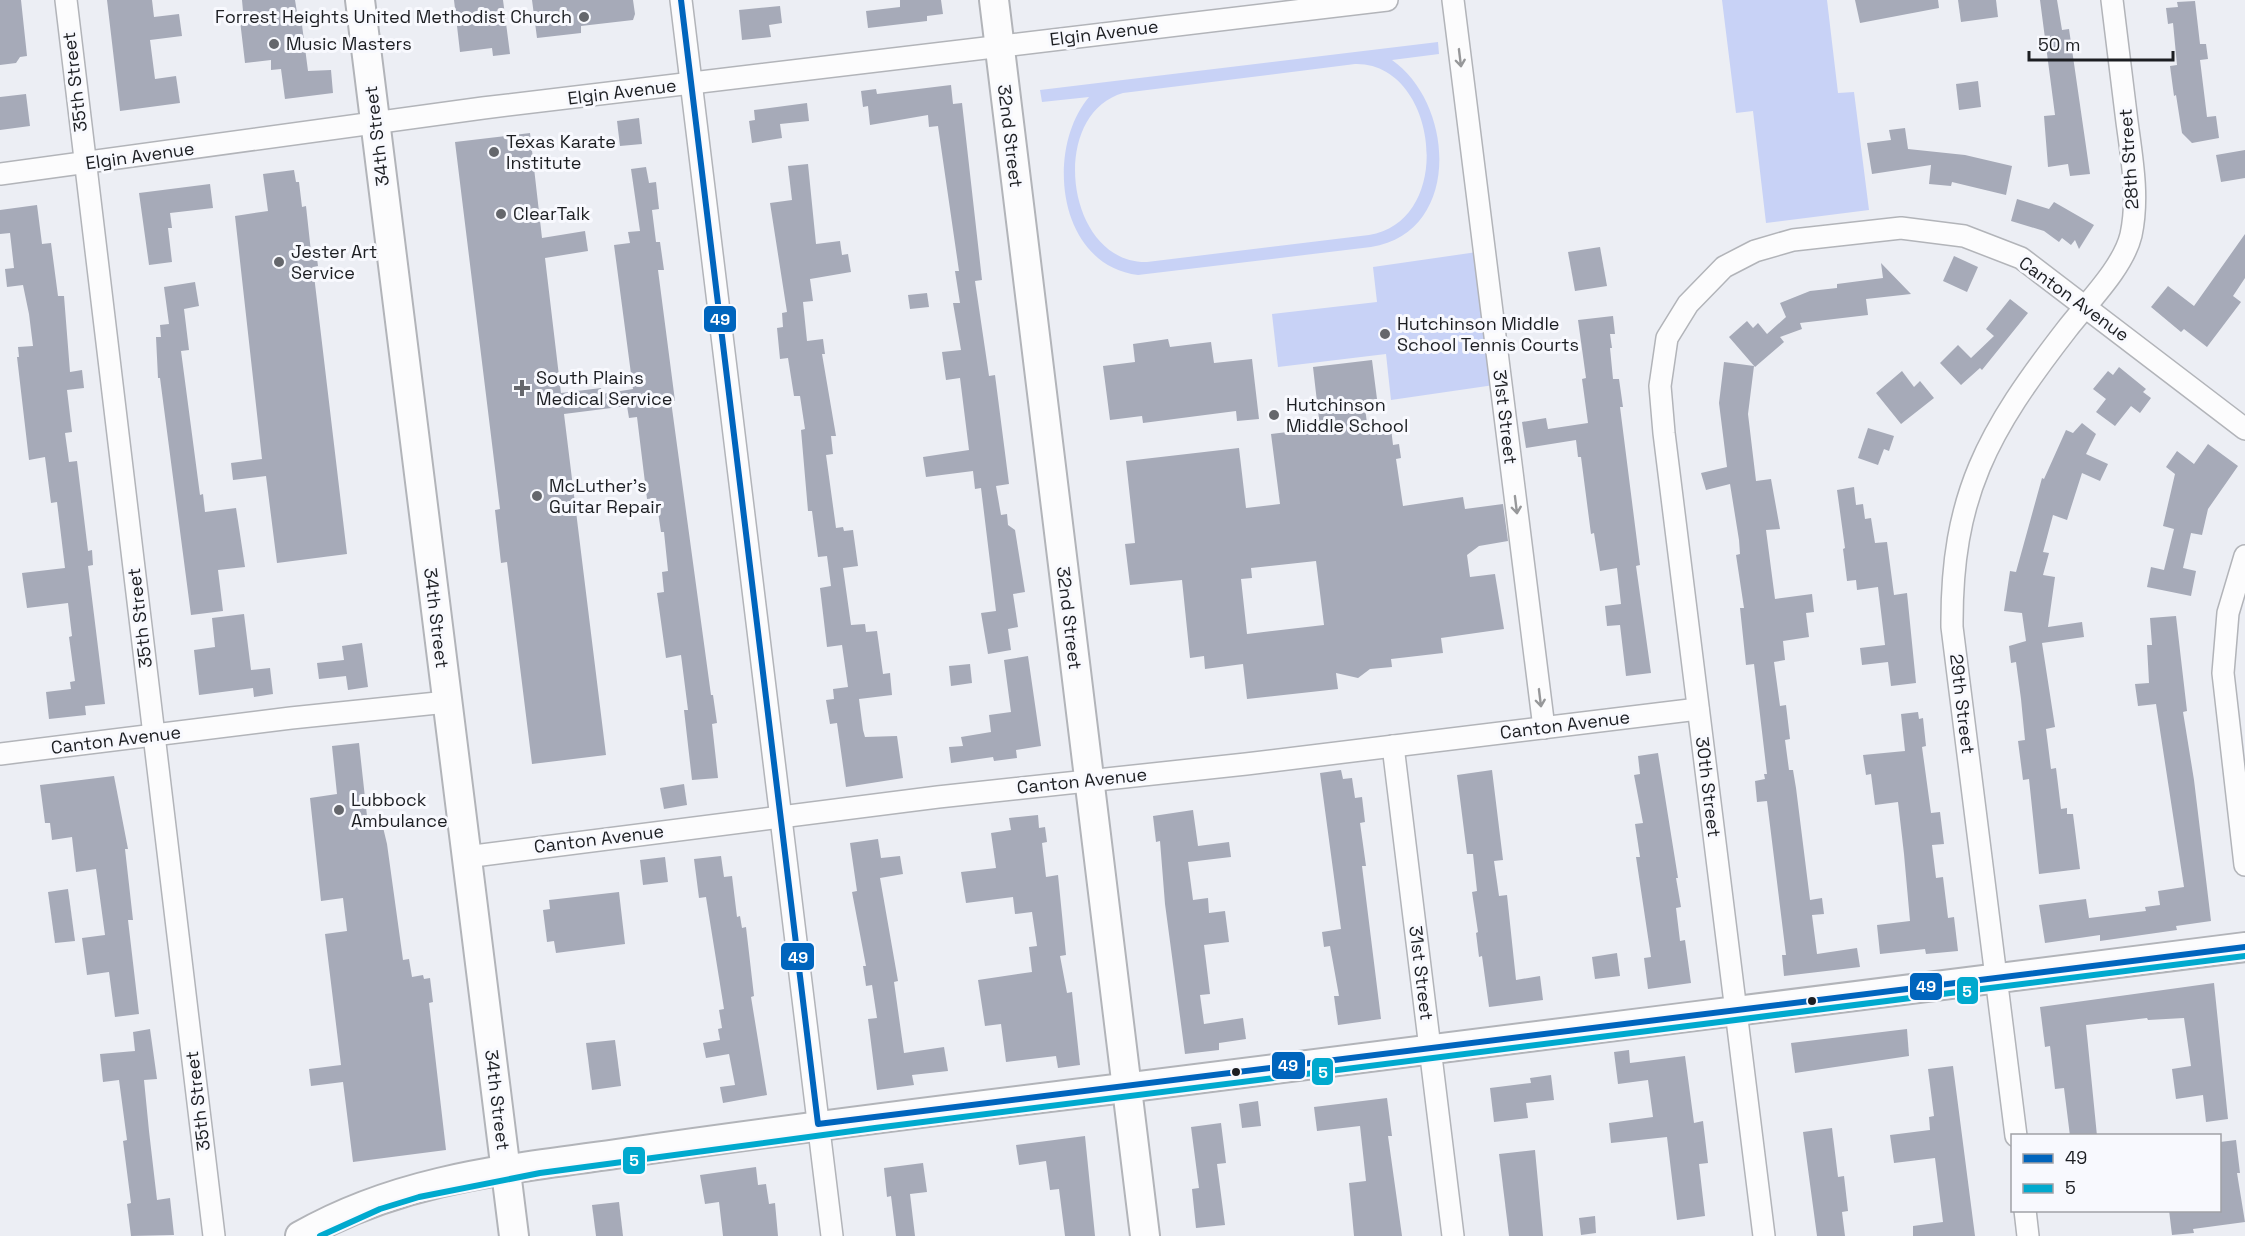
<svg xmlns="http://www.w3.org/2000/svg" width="2245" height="1236" viewBox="0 0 2245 1236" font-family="'Space Grotesk',sans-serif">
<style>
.green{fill:#c8d2f6;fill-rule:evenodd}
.building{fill:#a6aab8;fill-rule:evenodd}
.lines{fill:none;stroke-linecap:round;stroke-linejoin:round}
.street-casing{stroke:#b2b4b9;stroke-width:24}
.secondary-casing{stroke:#b2b4b9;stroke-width:32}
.street{stroke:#fcfcfd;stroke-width:21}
.secondary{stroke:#fcfcfd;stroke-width:28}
.bus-1-casing{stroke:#f8f9fe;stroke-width:10}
.bus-2-casing{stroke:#f8f9fe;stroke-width:10}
.bus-1{stroke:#0065bd;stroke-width:6}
.bus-2{stroke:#00a9ce;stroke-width:6}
.oneway{stroke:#97989a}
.poi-dot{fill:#65676c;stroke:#f8f9fe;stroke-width:2}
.bus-dot{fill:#1c1e22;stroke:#f8f9fe;stroke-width:2}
.labels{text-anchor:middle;stroke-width:6;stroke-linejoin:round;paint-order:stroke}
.poi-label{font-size:18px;fill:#1c1e22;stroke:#f8f9fe;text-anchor:start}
.street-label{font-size:18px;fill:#1c1e22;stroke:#f8f9fe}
.line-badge{stroke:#f8f9fe;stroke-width:2}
.badge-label{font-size:16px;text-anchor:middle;font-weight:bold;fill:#fff}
</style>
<rect width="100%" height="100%" fill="#eceef4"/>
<g class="green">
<polygon points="1722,0 1827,0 1838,93 1854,92 1869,210 1766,223 1753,111 1736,113"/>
<path d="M1438,42L1439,54L1392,60C1455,104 1462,233 1371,247L1138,275C1057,265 1045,149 1089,97L1042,102L1040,90ZM1355,64C1438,62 1457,221 1369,235L1147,262C1066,264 1047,115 1123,93Z"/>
<polygon points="1484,251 1501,384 1391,400 1386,354 1278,367 1272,314 1377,302 1373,267"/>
</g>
<g class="building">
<polygon points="0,0 21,0 27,56 20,57 16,63 0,65"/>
<polygon points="107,0 152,0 154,17 179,14 182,36 150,40 155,79 176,76 180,103 120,111"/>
<polygon points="242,0 295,0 299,25 302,25 308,71 331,70 333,93 285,99 281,69 271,70 271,60 245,63 239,12 243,11"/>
<polygon points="454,0 503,0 510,54 493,56 492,48 460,52"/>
<polygon points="532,0 633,0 635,14 633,20 581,26 581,33 537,38"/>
<polygon points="900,0 941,0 943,14 927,16 927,21 868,28 866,11 900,7"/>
<polygon points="1855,0 1938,0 1939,8 1860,23"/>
<polygon points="1958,0 1996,0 1998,17 1961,22"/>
<polygon points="2040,0 2057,0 2062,30 2069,29 2090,174 2070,176 2068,164 2048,167 2044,116 2055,115"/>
<polygon points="2195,1 2200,44 2206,44 2208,59 2200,60 2207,117 2216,116 2219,138 2192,143 2182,133 2176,95 2174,96 2170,66 2177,65 2173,23 2168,24 2166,8 2178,7 2177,2"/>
<polygon points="780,6 782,23 769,25 771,37 742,40 739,10"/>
<polygon points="1978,81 1981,107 1959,110 1956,84"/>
<polygon points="951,85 953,104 962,103 982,280 975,281 989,376 995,375 1009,484 996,486 1001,515 1007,514 1008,525 1015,530 1025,592 1013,594 1018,627 1008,629 1011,650 988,654 981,613 996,611 981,488 975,489 973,471 926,477 923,457 969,450 960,378 946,380 942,352 961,350 953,303 960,303 955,271 959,271 938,126 929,127 928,115 870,125 868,106 863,107 861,91 876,89 877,94"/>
<polygon points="26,94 30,126 0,130 0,97"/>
<polygon points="807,103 809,121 780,124 782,138 752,143 749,121 755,120 754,110"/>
<polygon points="639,118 642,144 620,146 617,121"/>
<polygon points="1905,128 1908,149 1965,155 2012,166 2006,195 1952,182 1951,186 1929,184 1931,165 1872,174 1867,143 1891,140 1889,130"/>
<polygon points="530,133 542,238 585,231 588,251 545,258 561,393 601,388 602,394 633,389 614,245 630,243 628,232 640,231 631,169 646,167 649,183 656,182 659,209 652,210 656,242 660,242 664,270 658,270 675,401 671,401 711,695 713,695 717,723 712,724 718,778 692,780 684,710 688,710 681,655 666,658 657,593 664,592 662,572 668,571 664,532 661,532 656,498 647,499 637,417 629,418 627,406 564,414 606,755 532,764 507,562 501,563 495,510 500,509 455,142"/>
<polygon points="2245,150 2245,178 2221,182 2216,155"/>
<polygon points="808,164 816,244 840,241 842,255 848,254 851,272 810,279 813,301 803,302 807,341 823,339 825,354 822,354 836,436 831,436 833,454 826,455 836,528 843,527 844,531 853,530 858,566 843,568 851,625 865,624 866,632 877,631 883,674 890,673 892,695 859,699 863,730 865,737 897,736 903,778 846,787 837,723 830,724 826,700 834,699 833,689 848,687 842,645 827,647 820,588 831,586 827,556 818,557 812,511 808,511 801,430 805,429 800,396 794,396 788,358 780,359 777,328 783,327 782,313 787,312 770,203 792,200 788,166"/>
<polygon points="294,170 296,182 299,182 302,207 306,206 311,252 316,251 318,266 313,267 347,554 277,563 266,476 233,480 231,463 262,459 235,216 268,211 263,174"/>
<polygon points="210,184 213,208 170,213 172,228 168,228 172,262 149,265 139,193"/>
<polygon points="2017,199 2049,209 2054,202 2094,225 2079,249 2075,240 2071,245 2062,238 2059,242 2044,231 2011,221"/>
<polygon points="37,205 42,244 51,243 58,296 64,296 70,372 82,370 84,388 67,390 72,432 65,433 69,462 77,461 88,551 92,550 93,565 88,566 105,704 85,706 86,715 49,719 46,692 71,689 70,682 75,681 69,637 72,636 68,603 27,608 22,573 65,568 57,502 51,503 45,457 29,460 17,357 19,357 18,347 33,346 29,314 23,285 7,287 5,269 14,268 10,233 0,234 0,210"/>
<polygon points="2245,234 2245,278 2233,296 2241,302 2207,347 2184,329 2181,332 2151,307 2168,286 2194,306"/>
<polygon points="1600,247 1607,286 1575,291 1568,252"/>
<polygon points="1954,256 1978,267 1967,292 1943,281"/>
<polygon points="1881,263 1911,294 1866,299 1868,315 1800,323 1802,329 1780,337 1784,342 1755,367 1729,337 1747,321 1753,328 1758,323 1767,334 1786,317 1780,303 1810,291 1837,288 1837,284 1883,278"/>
<polygon points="195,282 199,306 184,309 189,350 181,351 200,495 203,494 205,512 236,508 245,567 218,570 223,611 191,615 160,378 158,378 156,337 161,337 160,325 169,324 164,287"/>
<polygon points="927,293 929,307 910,309 908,295"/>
<polygon points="2010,299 2028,313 1982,370 1980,368 1961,385 1940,363 1958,345 1971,358 1994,336 1986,329"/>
<polygon points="1613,316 1615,334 1610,334 1612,348 1610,348 1613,379 1619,379 1623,407 1620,407 1640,565 1636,566 1651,673 1626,676 1620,625 1607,626 1605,606 1621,604 1617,568 1600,571 1594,533 1591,534 1581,457 1578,457 1576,440 1526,448 1522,422 1546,418 1548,429 1588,423 1582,379 1586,378 1578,320"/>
<polygon points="1168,339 1170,347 1211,342 1214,363 1252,359 1259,419 1237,421 1236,411 1143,423 1142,416 1110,420 1103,366 1135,362 1133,344"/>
<path d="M1372,360L1377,399L1364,400L1368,431L1391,428L1393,445L1399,444L1401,458L1396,459L1403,506L1463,497L1465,509L1503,504L1508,541L1479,546L1467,555L1470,577L1495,574L1504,629L1441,638L1443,653L1391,659L1392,667L1370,669L1358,678L1336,673L1338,689L1247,699L1243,664L1205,669L1204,656L1190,658L1182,580L1130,585L1125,544L1135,543L1126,461L1239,448L1246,508L1280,504L1271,434L1320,428L1313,367ZM1316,561L1324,625L1247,634L1241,579L1252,578L1251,568Z"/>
<polygon points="1724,362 1754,366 1748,414 1756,481 1771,479 1780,529 1766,530 1775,599 1812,594 1814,612 1806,613 1809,637 1783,641 1785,660 1774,662 1780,706 1786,705 1790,739 1785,740 1789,770 1793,770 1796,788 1810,900 1822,898 1824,914 1812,915 1817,954 1857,948 1860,967 1784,976 1782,955 1786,955 1767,801 1757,802 1755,781 1765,779 1764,774 1767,774 1754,664 1746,665 1740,608 1744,608 1736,555 1740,554 1739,540 1730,484 1706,490 1701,473 1727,467 1719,403"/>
<polygon points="2119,367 2146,389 2143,392 2151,398 2140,413 2131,406 2115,426 2096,412 2106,399 2093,389 2108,371 2113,375"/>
<polygon points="1902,371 1914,387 1920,381 1934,398 1901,424 1876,393"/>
<polygon points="2082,423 2096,434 2086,454 2108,464 2100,481 2082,473 2067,520 2053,515 2043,552 2049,553 2043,575 2055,577 2048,627 2082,622 2084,637 2042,643 2055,727 2046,729 2051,769 2056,768 2061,809 2067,808 2067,814 2073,814 2080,869 2039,874 2029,779 2023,780 2018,741 2025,740 2021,699 2016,662 2011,663 2009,646 2026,641 2022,613 2004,611 2010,571 2016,572 2042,478 2044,479 2066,430 2073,433"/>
<polygon points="1868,428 1894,436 1889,451 1884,449 1878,465 1858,458"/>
<polygon points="2208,444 2238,466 2208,509 2202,535 2191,533 2183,568 2196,571 2191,596 2147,587 2151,567 2164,570 2174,529 2163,526 2175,474 2166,467 2177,451 2194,464"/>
<polygon points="1854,487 1856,505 1863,504 1865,519 1871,518 1875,543 1887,542 1894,595 1907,593 1916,683 1891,686 1888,662 1862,665 1860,648 1885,645 1878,587 1857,590 1856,580 1847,581 1843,549 1845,548 1837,490"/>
<polygon points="244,614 251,670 270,668 273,694 254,697 253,688 199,695 194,650 215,647 212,618"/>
<polygon points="2176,616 2187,711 2183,712 2194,780 2211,921 2176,926 2177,930 2100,941 2100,935 2045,943 2039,905 2086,899 2089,918 2146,911 2145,907 2160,905 2158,891 2184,887 2156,704 2138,706 2135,684 2149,683 2147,645 2152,645 2150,618"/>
<polygon points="362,643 368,687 348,690 346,676 319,679 317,663 344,660 342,646"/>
<polygon points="1028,656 1041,746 1016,750 1017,758 994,761 993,757 951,763 949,747 963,746 961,737 991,732 989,715 1011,712 1004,660"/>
<polygon points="970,664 972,683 951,686 949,666"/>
<polygon points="1918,712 1919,719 1923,718 1926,746 1922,747 1931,813 1940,812 1944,844 1932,845 1936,878 1943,877 1948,918 1954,917 1958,951 1926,954 1925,949 1880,954 1877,925 1910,921 1904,854 1898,802 1875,805 1871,774 1866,775 1863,755 1905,751 1901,714"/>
<polygon points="359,743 368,825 382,823 387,844 403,960 409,959 412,977 423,975 424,979 430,978 433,1002 429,1003 446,1150 353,1162 343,1082 311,1086 309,1069 341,1065 325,934 347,931 343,898 321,901 310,798 337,794 332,746"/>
<polygon points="1658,753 1678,878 1676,878 1681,907 1676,908 1680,941 1685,940 1691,983 1648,989 1644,958 1651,957 1636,857 1640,857 1635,824 1643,823 1634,775 1640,774 1638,756"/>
<polygon points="1341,770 1343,779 1352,778 1355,798 1362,797 1365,822 1360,823 1366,866 1362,866 1381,1019 1338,1025 1334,996 1339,996 1330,946 1324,947 1322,932 1341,929 1320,773"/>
<polygon points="1492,770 1503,860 1494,861 1499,896 1507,895 1516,980 1540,976 1543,1000 1489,1007 1482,956 1479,957 1476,933 1478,932 1472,892 1477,891 1473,854 1467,854 1457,775"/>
<polygon points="114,776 128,849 125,849 133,920 128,920 139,1014 115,1017 109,972 87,975 82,938 105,935 96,869 76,872 72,837 52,840 50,823 45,823 40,785"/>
<polygon points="684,784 687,805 664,809 660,788"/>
<polygon points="1193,810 1198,846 1229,842 1231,857 1188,862 1193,900 1208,898 1209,913 1225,911 1229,942 1204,945 1210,994 1200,995 1204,1024 1243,1018 1246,1039 1219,1043 1219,1050 1185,1054 1165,904 1160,841 1156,842 1153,816"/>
<polygon points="1038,815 1039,828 1045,827 1047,842 1042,843 1046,877 1058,875 1066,955 1060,956 1067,993 1072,992 1080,1065 1058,1068 1056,1056 1006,1062 1001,1024 985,1026 978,980 1032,972 1029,947 1037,946 1032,912 1015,914 1013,897 966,903 961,872 996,868 991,833 1011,830 1009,818"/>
<polygon points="878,839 881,858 900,856 903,874 880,878 898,981 894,982 904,1053 944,1047 948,1071 912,1075 914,1085 877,1090 868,1019 877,1018 872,985 866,986 863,966 866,966 852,892 857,891 850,843"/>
<polygon points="721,856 724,877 732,876 737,917 740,916 742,928 746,927 754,996 751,997 767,1095 723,1103 720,1087 735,1085 729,1054 706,1058 703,1043 720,1040 718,1029 722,1028 719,1010 724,1009 706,897 699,898 694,859"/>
<polygon points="665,857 668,882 643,885 640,860"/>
<polygon points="68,889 75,941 55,943 48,892"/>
<polygon points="619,892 625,944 556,953 554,941 547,942 543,910 550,909 549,900"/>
<polygon points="1617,953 1620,976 1595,979 1592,957"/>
<polygon points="2214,983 2228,1119 2206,1122 2203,1095 2176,1099 2172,1069 2191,1066 2184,1018 2148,1020 2147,1018 2086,1025 2097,1136 2070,1136 2064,1088 2055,1089 2050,1046 2045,1047 2040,1007"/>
<polygon points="150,1029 157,1079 144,1080 149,1131 157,1200 170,1198 174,1235 131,1236 127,1204 131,1203 123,1141 127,1140 119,1080 103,1082 100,1054 135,1051 133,1032"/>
<polygon points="1907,1029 1909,1056 1795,1073 1791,1043"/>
<polygon points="615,1040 621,1086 592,1090 586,1043"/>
<polygon points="1629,1050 1630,1063 1685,1056 1694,1123 1703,1121 1708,1163 1699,1164 1705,1216 1677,1220 1667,1137 1611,1143 1609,1123 1653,1117 1648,1080 1618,1084 1614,1052"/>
<polygon points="1953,1066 1975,1236 1913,1236 1913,1226 1943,1222 1935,1158 1894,1163 1890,1135 1930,1130 1929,1117 1934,1116 1928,1069"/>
<polygon points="1551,1075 1554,1100 1526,1103 1528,1118 1494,1122 1490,1088 1531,1083 1530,1078"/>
<polygon points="1387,1098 1392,1136 1388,1136 1402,1236 1354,1236 1349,1183 1366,1181 1360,1126 1317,1131 1314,1107"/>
<polygon points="1258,1101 1261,1126 1242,1128 1239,1104"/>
<polygon points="1221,1123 1226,1163 1217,1164 1225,1225 1196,1228 1192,1189 1199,1188 1191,1127"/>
<polygon points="1832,1128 1838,1177 1844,1176 1848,1211 1842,1212 1845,1236 1817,1236 1803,1132"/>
<polygon points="1085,1136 1095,1236 1065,1236 1059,1189 1050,1190 1046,1161 1019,1165 1016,1145"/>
<polygon points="2236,1140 2240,1173 2237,1173 2245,1222 2193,1229 2194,1233 2172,1235 2169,1210 2220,1210 2220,1142"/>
<polygon points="1535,1150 1543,1236 1509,1236 1499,1154"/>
<polygon points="923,1163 927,1192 910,1194 915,1236 896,1236 891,1196 887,1197 884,1168"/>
<polygon points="756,1167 758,1185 766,1184 769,1204 775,1203 778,1236 723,1236 719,1202 705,1204 700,1175"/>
<polygon points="619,1202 623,1236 596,1236 592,1205"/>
<polygon points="1595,1216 1596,1233 1581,1235 1579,1218"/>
</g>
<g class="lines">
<defs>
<g id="street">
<polyline points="66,0 214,1236"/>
<polyline points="681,0 832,1236"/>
<polyline points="1453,0 1544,728"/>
<polyline points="0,174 483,108 1387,0"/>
<polyline points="2245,556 2228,613 2223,673 2245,865"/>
<polyline points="1393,746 1453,1236"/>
<polyline points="0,754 291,718 447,702"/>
<polyline points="466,857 938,797 1246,764 1698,709"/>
<path d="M2016,1136L1952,627C1951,495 1988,431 2067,329C2087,303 2123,268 2131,235C2139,198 2132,159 2127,122C2122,81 2117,41 2112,0"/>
<polyline points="2025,1210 2028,1236"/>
<polyline points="1764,1236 1664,433 1660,386 1667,338 1688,304 1724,267 1755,251 1793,240 1901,228 1964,236 2021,258 2245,429"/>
</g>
<g id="secondary">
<polyline points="360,0 514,1236"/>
<polyline points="994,0 1145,1236"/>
<path d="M300,1236C402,1178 509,1169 623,1153C790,1129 957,1108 1124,1088C1498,1042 1871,993 2245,947"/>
</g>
</defs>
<use href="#street" class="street-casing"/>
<use href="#secondary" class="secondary-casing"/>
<use href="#street" class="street"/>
<use href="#secondary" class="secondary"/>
<defs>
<polyline id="bus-1" points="681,0 818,1124 2245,947"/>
<polyline id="bus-2" points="320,1236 380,1209 419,1197 540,1173 875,1128 2245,956"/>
</defs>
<use href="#bus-1" class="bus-1-casing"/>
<use href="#bus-2" class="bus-2-casing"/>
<use href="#bus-1" class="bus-1"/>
<use href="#bus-2" class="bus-2"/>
</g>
<defs><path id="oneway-shaft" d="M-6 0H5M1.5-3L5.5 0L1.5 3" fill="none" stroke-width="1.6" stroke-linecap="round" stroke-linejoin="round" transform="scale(1.5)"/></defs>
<g class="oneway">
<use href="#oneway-shaft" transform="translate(1460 58) rotate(83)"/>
<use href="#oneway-shaft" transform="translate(1516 505) rotate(83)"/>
<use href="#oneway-shaft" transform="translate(1540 698) rotate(83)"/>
</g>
<g class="poi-dot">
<circle cx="584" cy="17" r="6"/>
<circle cx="274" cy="44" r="6"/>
<circle cx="494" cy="152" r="6"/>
<circle cx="501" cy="214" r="6"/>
<circle cx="279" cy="262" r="6"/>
<circle cx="1385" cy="334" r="6"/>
<path d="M519 379h6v6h6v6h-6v6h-6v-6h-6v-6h6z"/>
<circle cx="1274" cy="415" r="6"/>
<circle cx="537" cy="496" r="6"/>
<circle cx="339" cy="810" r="6"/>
</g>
<g class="bus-dot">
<circle cx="1812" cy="1001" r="5"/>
<circle cx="1236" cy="1072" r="5"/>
</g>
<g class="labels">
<g class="poi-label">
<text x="572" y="23" text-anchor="end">Forrest Heights United Methodist Church</text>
<text x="286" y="50">Music Masters</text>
<text x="506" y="148">Texas Karate<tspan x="506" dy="21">Institute</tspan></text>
<text x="513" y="220">ClearTalk</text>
<text x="291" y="258">Jester Art<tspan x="291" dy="21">Service</tspan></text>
<text x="1397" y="330">Hutchinson Middle<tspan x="1397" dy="21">School Tennis Courts</tspan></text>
<text x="536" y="384">South Plains<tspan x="536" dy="21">Medical Service</tspan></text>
<text x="1286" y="411">Hutchinson<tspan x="1286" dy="21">Middle School</tspan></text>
<text x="549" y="492">McLuther's<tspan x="549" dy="21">Guitar Repair</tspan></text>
<text x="351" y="806">Lubbock<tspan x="351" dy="21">Ambulance</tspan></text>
</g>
<g class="street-label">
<text transform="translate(1104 33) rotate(-7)" y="6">Elgin Avenue</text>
<text transform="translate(75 82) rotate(-97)" y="6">35th Street</text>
<text transform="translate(622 92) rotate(-7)" y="6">Elgin Avenue</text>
<text transform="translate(377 136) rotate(-97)" y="6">34th Street</text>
<text transform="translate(1010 136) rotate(83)" y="6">32nd Street</text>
<text transform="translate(140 156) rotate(-8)" y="6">Elgin Avenue</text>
<text transform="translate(2129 159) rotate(-94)" y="6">28th Street</text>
<text transform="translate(2074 299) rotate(36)" y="6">Canton Avenue</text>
<text transform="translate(1505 417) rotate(83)" y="6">31st Street</text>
<text transform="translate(140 618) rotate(-97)" y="6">35th Street</text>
<text transform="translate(436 618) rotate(83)" y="6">34th Street</text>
<text transform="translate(1069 618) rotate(83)" y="6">32nd Street</text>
<text transform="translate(1962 704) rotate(83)" y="6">29th Street</text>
<text transform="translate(1565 725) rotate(-7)" y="6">Canton Avenue</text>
<text transform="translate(116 740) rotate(-7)" y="6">Canton Avenue</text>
<text transform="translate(1082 781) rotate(-6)" y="6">Canton Avenue</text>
<text transform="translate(1708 787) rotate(83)" y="6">30th Street</text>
<text transform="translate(599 839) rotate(-7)" y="6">Canton Avenue</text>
<text transform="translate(1421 973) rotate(83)" y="6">31st Street</text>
<text transform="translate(497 1100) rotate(83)" y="6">34th Street</text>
<text transform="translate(198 1101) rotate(-97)" y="6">35th Street</text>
</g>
</g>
<g class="line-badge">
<rect x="703" y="305" width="34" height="28" rx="6" fill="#0065bd"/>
<rect x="780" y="942" width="35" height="29" rx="6" fill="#0065bd"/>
<rect x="1909" y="972" width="34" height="29" rx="6" fill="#0065bd"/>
<rect x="1956" y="976" width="23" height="29" rx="6" fill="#00a9ce"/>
<rect x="1271" y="1051" width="35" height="29" rx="6" fill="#0065bd"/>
<rect x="1311" y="1057" width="23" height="29" rx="6" fill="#00a9ce"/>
<rect x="622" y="1146" width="24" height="29" rx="6" fill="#00a9ce"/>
</g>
<g class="badge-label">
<text x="720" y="325">49</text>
<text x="798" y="963">49</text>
<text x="1926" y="992">49</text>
<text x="1967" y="997">5</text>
<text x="1288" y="1071">49</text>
<text x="1323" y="1078">5</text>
<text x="634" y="1166">5</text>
</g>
<rect x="2011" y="1134" width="210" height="78" fill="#f8f9fe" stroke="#a0a1a6" stroke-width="1.5"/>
<rect x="2023" y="1154" width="30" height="9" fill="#0065bd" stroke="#a0a1a6" stroke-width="1.5"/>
<text x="2065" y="1164" font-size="18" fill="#1c1e22">49</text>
<rect x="2023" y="1184" width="30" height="9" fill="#00a9ce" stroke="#a0a1a6" stroke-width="1.5"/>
<text x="2065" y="1194" font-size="18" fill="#1c1e22">5</text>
<path d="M2029 51v9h144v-9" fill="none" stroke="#1c1e22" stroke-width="3"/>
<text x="2038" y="51" font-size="18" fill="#1c1e22" stroke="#f8f9fe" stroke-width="4.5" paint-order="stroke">50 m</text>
</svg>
